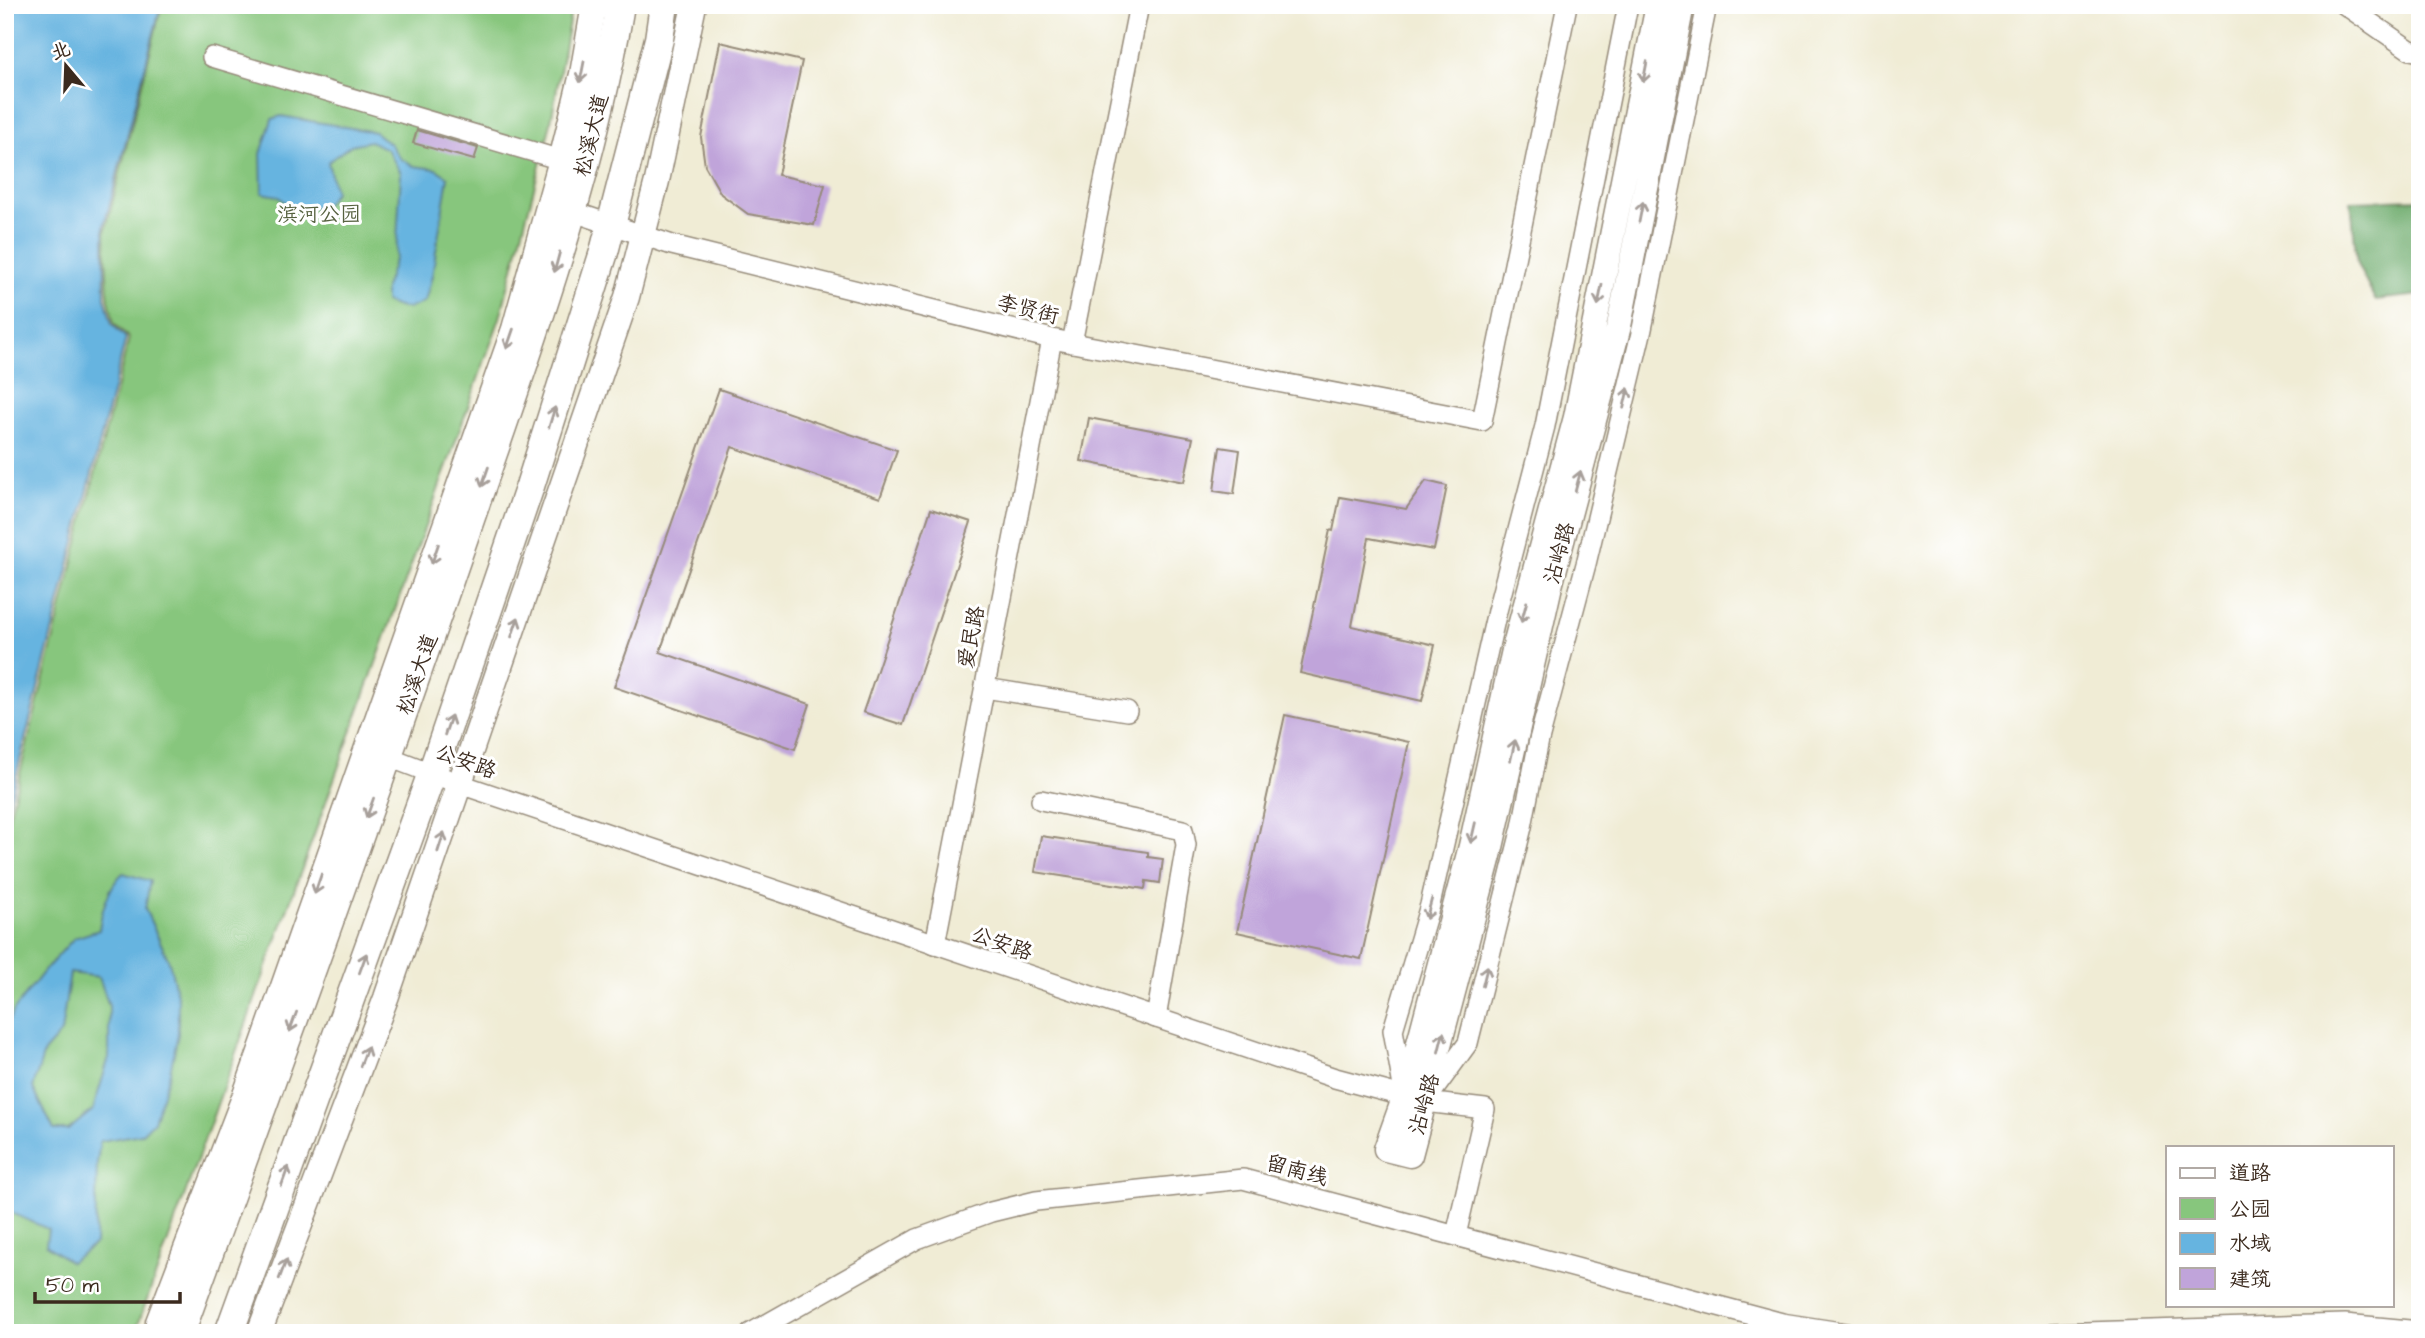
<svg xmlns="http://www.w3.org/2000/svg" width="2425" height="1338" font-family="'Architects Daughter','LXGW WenKai TC',sans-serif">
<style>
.green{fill:#87c67d;stroke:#61784e;stroke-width:2}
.forest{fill:#6dab6c;stroke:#546a45;stroke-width:2}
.water{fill:#66b4e0;stroke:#506f7f;stroke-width:2;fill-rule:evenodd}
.building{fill:#c0a4da}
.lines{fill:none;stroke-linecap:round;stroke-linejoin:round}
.minor-casing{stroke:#968b7a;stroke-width:22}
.major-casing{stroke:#968b7a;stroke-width:27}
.highway-casing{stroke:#968b7a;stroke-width:31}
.minor{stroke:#fff;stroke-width:19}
.major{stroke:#fff;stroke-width:24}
.highway{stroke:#fff;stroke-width:28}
.oneway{stroke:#a79f9a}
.labels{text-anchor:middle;stroke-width:6;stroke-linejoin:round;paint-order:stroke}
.street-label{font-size:21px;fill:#3b2a1e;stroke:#fff}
.park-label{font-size:21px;fill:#56613f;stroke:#fff}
</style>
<rect width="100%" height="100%" fill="#fff"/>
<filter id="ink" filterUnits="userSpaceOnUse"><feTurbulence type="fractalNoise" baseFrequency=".0143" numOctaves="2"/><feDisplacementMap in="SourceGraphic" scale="14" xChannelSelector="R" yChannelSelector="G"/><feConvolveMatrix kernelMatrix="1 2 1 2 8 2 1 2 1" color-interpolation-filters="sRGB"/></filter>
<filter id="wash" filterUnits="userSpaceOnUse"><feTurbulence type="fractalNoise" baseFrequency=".00686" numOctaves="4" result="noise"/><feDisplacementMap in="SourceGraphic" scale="28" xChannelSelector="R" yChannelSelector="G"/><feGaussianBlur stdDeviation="1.57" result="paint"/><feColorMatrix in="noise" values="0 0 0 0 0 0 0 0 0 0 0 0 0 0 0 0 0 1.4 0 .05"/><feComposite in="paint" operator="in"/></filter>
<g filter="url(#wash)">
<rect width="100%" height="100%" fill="#f0ecd5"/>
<path class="green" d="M162 5H572L550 127 500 318 135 1333H5V833L129 338 114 323 108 296 105 232Z"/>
<path class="forest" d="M2420 199V295L2375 300 2357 264 2351 201Z"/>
<g class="water">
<path d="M5 5H161L104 226 105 297 112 324 126 338 5 820Z"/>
<path d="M281 116 375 132 390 144 401 159 414 166 436 169 448 177 432 276 425 301C407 311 404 310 385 302V288L396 256 401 173 387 149 370 141 351 145 328 162 335 192 325 205 295 211 278 196 262 193 261 154 272 119Z"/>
<path d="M123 873 150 881 145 909 169 961 178 999V1034L170 1072 154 1121 141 1134 100 1141 97 1163 95 1244 70 1262 46 1245 48 1229 5 1210V1095L10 1066 5 1053V1030L14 1010 45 970 74 938 99 930C101 912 109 885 123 873ZM70 973 99 977 109 1006V1057L93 1110 68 1130H54L33 1088 44 1052 61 1033Z"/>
</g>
<g id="blocks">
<g class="building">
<path d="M720 42 802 61 778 175 825 185 814 225 748 214 721 194 705 166 701 137Z"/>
<path d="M417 130 478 148 474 160 413 143Z"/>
<path d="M719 389 897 450 880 498 732 447 660 652 810 704 795 749 614 687Z"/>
<path d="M1089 418 1193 438 1184 482 1081 461Z"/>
<path d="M1220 447 1240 450 1234 494 1214 491Z"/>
<path d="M1426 481 1447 486 1434 550 1369 538 1352 626 1435 645 1422 701 1300 673 1330 530 1333 531 1340 497 1406 509Z"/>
<path d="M931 509 971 522 903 725 863 712Z"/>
<path d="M1285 715 1409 742 1361 959 1237 932Z"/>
<path d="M1041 836 1148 852V857L1163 859 1160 883 1146 881 1145 889 1035 872Z"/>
</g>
</g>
</g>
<g filter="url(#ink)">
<use href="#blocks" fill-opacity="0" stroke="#968b7a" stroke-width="2"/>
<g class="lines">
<g class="minor-casing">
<g id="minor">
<path d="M2345 5 2410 50 2420 52"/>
<path d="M212 57 561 160"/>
<path d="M571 211 672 245 1052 339 1482 421 1567 5"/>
<path d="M1072 343 1139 5"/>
<path d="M985 688 1127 711"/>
<path d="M389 757 460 784 1335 1078 1425 1102 1485 1109 1456 1235"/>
<path d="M1041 800 1183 830 1186 845 1156 1018"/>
<path d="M935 944 1052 339"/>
<path d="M1404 1092 1393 1030 1430 905 1497 611 1545 426 1628 5"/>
<path d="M1428 1098 1468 1043 1522 827 1539 740 1586 564 1642 329 1707 5"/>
<path d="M751 1333 917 1239 991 1212 1036 1201 1243 1179 1782 1323 1847 1333"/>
<path d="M2053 1333 2345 1324 2420 1331"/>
</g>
</g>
<g class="major-casing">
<g id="major">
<path d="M1658 5 1576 417 1516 641 1471 846 1405 1096 1386 1149 1410 1155 1489 856 1549 590 1619 326 1682 5"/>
<path d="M157 1333 158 1322 246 1092 514 329 561 160 582 74 594 5"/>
<path d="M259 1333 386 998 627 297 657 181 694 5"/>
</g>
</g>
<g class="highway-casing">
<g id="highway">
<path d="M180 1333C277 1066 374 800 466 531 525 359 590 186 620 5"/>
<path d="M229 1333 432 773 530 486 604 252 659 39 664 5"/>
</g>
</g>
<use href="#minor" class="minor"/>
<use href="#major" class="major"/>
<use href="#highway" class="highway"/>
</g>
<defs><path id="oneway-shaft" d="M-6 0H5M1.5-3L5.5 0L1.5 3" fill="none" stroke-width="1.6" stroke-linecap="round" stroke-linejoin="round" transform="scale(1.75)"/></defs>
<g class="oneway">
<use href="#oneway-shaft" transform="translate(582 72) rotate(101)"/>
<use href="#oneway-shaft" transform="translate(1645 72) rotate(101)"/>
<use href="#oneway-shaft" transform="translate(1641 212) rotate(-79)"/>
<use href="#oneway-shaft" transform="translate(557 262) rotate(105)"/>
<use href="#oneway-shaft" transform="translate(1600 295) rotate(101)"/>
<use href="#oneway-shaft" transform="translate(510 339) rotate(109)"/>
<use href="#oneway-shaft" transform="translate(1626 398) rotate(-77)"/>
<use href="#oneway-shaft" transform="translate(552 417) rotate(-73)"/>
<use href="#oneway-shaft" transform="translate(485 477) rotate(109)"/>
<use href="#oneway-shaft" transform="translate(1578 481) rotate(-75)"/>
<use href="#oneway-shaft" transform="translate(435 554) rotate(109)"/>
<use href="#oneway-shaft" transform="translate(1524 612) rotate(105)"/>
<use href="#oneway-shaft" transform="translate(515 627) rotate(-71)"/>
<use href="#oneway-shaft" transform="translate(448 725) rotate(-71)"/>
<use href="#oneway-shaft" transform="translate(1513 750) rotate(-77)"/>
<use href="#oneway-shaft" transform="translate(370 808) rotate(110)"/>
<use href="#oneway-shaft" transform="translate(1473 833) rotate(103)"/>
<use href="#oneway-shaft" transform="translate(441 842) rotate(-72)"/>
<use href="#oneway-shaft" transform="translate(318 884) rotate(109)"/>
<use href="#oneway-shaft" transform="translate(1429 909) rotate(105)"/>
<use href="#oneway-shaft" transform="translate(363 963) rotate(-70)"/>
<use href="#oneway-shaft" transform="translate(1485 976) rotate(-76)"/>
<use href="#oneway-shaft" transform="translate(293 1022) rotate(110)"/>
<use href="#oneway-shaft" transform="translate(1441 1042) rotate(-76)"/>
<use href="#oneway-shaft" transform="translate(364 1056) rotate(-69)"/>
<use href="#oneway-shaft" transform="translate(285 1176) rotate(-70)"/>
<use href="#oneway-shaft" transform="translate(283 1269) rotate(-69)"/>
</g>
</g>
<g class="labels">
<g class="street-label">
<text transform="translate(591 135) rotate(-76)" y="7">松溪大道</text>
<text transform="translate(1028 309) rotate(14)" y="7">李贤街</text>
<text transform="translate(1559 553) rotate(-75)" y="7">沾岭路</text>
<text transform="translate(971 637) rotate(-79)" y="7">爱民路</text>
<text transform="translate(417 674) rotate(-71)" y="7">松溪大道</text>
<text transform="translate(466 761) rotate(20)" y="7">公安路</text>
<text transform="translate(1002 943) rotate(19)" y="7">公安路</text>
<text transform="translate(1424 1104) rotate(-75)" y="7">沾岭路</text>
<text transform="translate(1297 1170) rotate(15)" y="7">留南线</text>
</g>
<g class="park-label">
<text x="319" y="221">滨河公园</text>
</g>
</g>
<rect width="2425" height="1338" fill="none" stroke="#fff" stroke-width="28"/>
<rect x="2166" y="1146" width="228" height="161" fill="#ffffff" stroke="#b1aaa5" stroke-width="2"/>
<rect x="2180" y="1168" width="35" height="10" fill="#ffffff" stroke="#b1aaa5" stroke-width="2"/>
<text x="2229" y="1180" font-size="21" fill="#3b2a1e">道路</text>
<rect x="2180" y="1198" width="35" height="21" fill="#87c67d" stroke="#b1aaa5" stroke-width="2"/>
<text x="2229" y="1216" font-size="21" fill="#3b2a1e">公园</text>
<rect x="2180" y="1233" width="35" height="21" fill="#66b4e0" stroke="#b1aaa5" stroke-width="2"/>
<text x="2229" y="1250" font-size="21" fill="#3b2a1e">水域</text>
<rect x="2180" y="1268" width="35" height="21" fill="#c0a4da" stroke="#b1aaa5" stroke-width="2"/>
<text x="2229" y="1286" font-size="21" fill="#3b2a1e">建筑</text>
<g transform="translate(66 66) rotate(341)" stroke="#ffffff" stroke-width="5" paint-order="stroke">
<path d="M0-5L12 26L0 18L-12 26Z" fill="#3b2a1e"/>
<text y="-10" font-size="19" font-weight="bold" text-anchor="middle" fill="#3b2a1e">北</text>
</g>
<path d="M35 1292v10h145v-10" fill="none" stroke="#3b2a1e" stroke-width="3.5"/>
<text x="46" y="1292" font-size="21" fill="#3b2a1e" stroke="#ffffff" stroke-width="5" paint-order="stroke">50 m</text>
</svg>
